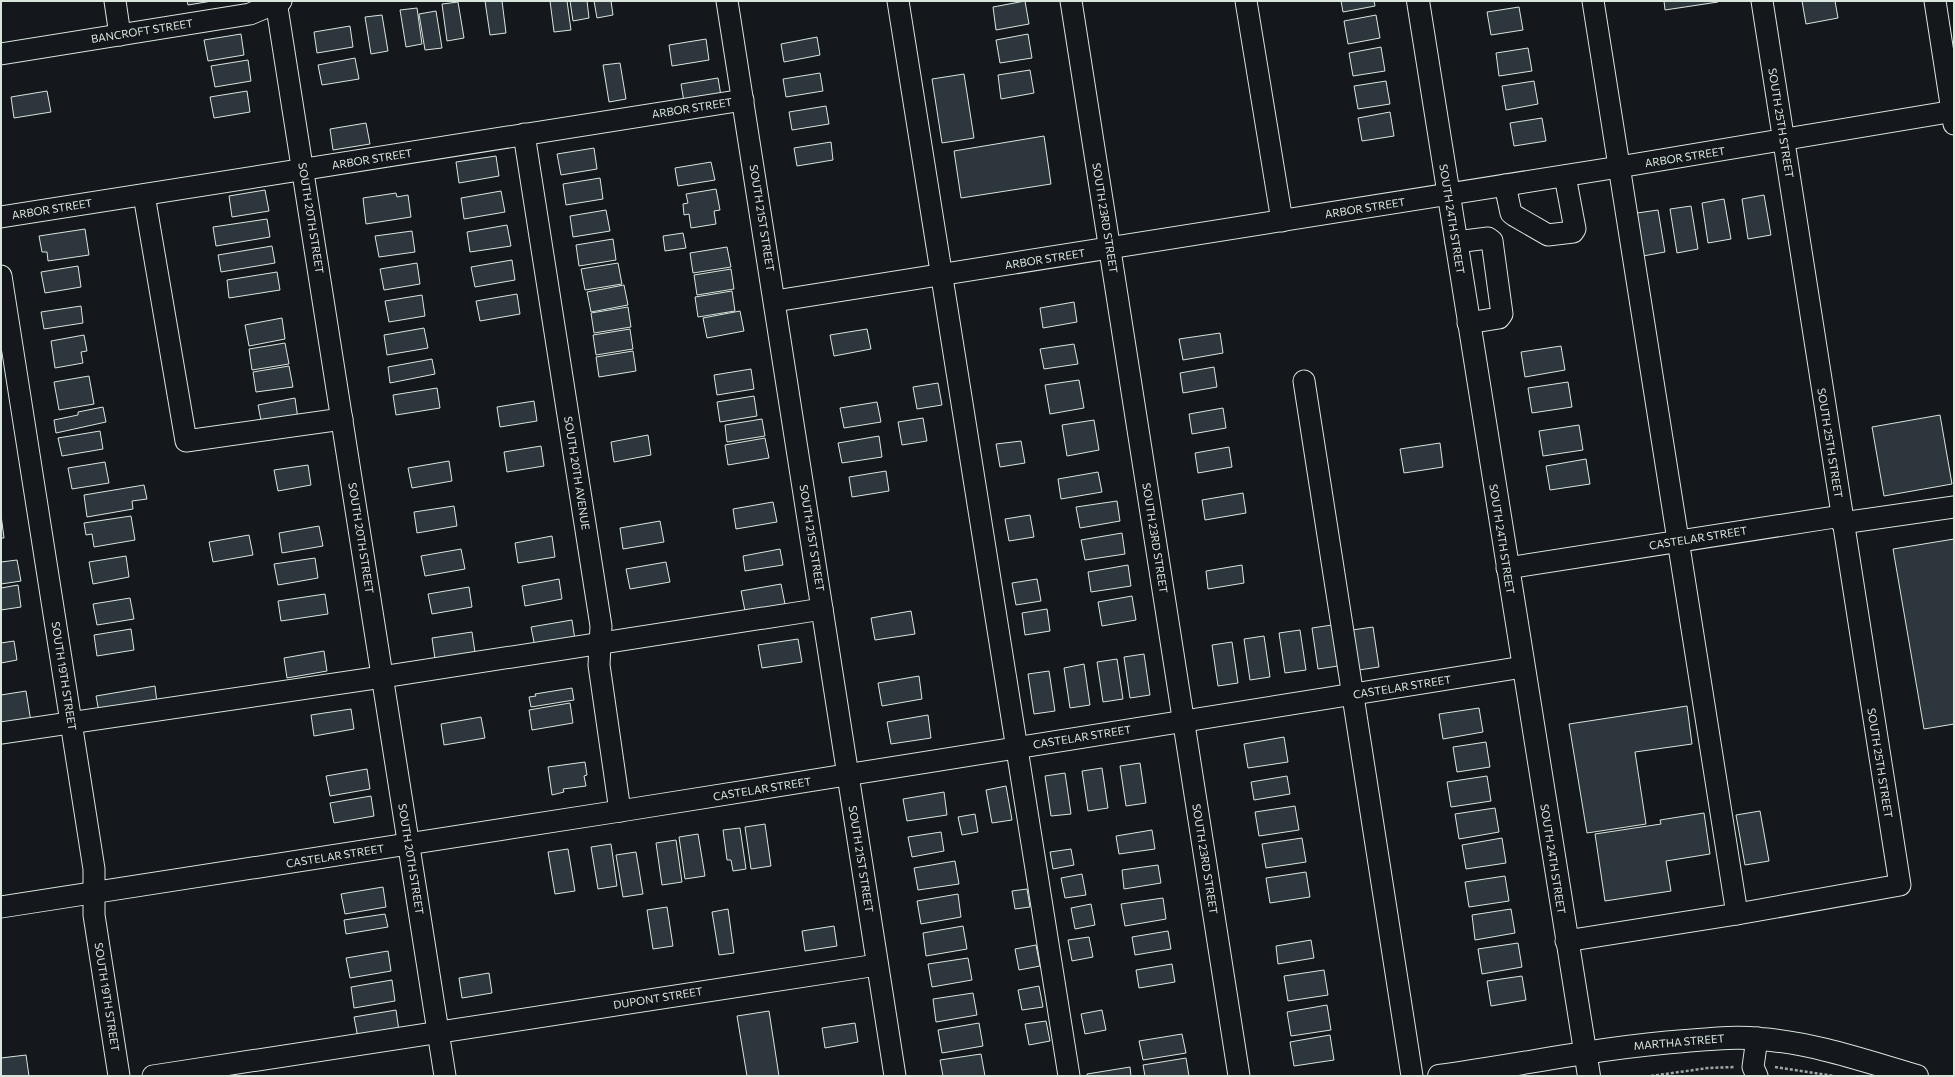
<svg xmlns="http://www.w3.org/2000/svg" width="1955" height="1077" font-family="Commissioner,sans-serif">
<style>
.building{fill:#2c363c;stroke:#d8e6dc}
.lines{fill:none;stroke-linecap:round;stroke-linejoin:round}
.minor-casing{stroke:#d8e6dc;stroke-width:23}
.major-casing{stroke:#d8e6dc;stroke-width:24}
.path{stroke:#9da8a2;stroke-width:2.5;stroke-dasharray:3 2;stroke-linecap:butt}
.minor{stroke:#14181c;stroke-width:21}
.major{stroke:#14181c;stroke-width:22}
.labels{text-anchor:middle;stroke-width:3;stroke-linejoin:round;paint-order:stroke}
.street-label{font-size:11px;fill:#d8e6dc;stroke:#14181c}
</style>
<rect width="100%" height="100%" fill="#14181c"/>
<g class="building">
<path d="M187 1H212L188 5Z"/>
<path d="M485 1H502L506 33 490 35Z"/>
<path d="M550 1H567L571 30 554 32Z"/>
<path d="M570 1H587L589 18 573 21Z"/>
<path d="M594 1H611L613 15 597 18Z"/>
<path d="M1025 1 1029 24 996 30 993 7Z"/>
<path d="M1341 1H1374L1375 6 1343 12Z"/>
<path d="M1664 1H1718V2L1665 10Z"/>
<path d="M1802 1H1835L1838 18 1806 24Z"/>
<path d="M458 2 464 38 447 41 442 4Z"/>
<path d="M1519 7 1523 30 1491 35 1487 12Z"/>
<path d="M417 8 422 44 406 47 400 10Z"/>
<path d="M436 11 442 48 425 50 419 14Z"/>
<path d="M382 15 388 51 371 54 365 17Z"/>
<path d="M1376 15 1380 38 1348 44 1344 21Z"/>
<path d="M350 26 353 47 317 53 314 32Z"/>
<path d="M241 34 244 55 208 61 204 40Z"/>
<path d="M1028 34 1032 58 1000 63 996 40Z"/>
<path d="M817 37 820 55 784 62 781 44Z"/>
<path d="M706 39 709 60 672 66 669 45Z"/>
<path d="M1381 47 1385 71 1353 76 1349 53Z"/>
<path d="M1528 48 1532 71 1499 76 1496 53Z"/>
<path d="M355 58 359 79 322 85 318 65Z"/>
<path d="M248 60 251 81 215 87 211 66Z"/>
<path d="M620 63 626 99 609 102 603 65Z"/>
<path d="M1030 70 1034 93 1001 99 998 75Z"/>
<path d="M820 73 823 91 786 97 783 79Z"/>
<path d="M964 74 974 138 942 143 932 79Z"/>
<path d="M718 78 721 96 684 102 681 84Z"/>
<path d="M1386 81 1390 104 1358 109 1354 86Z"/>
<path d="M1534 81 1538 104 1506 110 1502 86Z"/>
<path d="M47 91 51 112 14 118 11 97Z"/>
<path d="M247 91 250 112 214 118 210 97Z"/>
<path d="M826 106 829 124 792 130 789 112Z"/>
<path d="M1390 112 1394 136 1362 141 1358 118Z"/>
<path d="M1542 118 1546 141 1514 146 1510 123Z"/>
<path d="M366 123 370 144 333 150 330 129Z"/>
<path d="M1044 136 1051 184 961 198 954 151Z"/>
<path d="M831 142 833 160 797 166 794 148Z"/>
<path d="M594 148 597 169 561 175 557 154Z"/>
<path d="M496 156 499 176 459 183 456 162Z"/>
<path d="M711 162 715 180 678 186 675 168Z"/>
<path d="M600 178 603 199 566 205 563 184Z"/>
<path d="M716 189 720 210 714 211 716 224 691 228 689 214 684 215 683 204 688 203 686 194Z"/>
<path d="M265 190 269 211 232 217 229 196Z"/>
<path d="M501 191 505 212 464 219 461 198Z"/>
<path d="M396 193 397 197 408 195 411 217 366 224 363 198Z"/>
<path d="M1764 195 1771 235 1748 239 1742 199Z"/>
<path d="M1724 199 1731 239 1708 243 1702 203Z"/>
<path d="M1691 206 1698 249 1677 253 1670 209Z"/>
<path d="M606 210 610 231 573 237 570 216Z"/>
<path d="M1658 210 1665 252 1643 256 1637 213Z"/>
<path d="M267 219 270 237 216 246 213 227Z"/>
<path d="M507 225 511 246 470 252 467 232Z"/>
<path d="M85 229 89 255 48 261 47 252H42L39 236Z"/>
<path d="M412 231 415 252 379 257 375 236Z"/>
<path d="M683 233 686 248 665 251 663 236Z"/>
<path d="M613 239 616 260 579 266 576 245Z"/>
<path d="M272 246 275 263 221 272 218 255Z"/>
<path d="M727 247 731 267 693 273 690 253Z"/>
<path d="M512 260 515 280 475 287 471 267Z"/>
<path d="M417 263 420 284 384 290 380 269Z"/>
<path d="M618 263 622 284 585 290 581 269Z"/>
<path d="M78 266 81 287 45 293 41 272Z"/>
<path d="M731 269 734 289 697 295 694 275Z"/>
<path d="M277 272 280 290 229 298 227 280Z"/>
<path d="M624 285 628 305 591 312 587 292Z"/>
<path d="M732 291 735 311 698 317 695 297Z"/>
<path d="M517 294 520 314 480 321 476 301Z"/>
<path d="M422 295 425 316 389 322 385 301Z"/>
<path d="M1074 302 1077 322 1043 328 1040 308Z"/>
<path d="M81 306 83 323 44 329 41 312Z"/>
<path d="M628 307 631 327 594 333 591 313Z"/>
<path d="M740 311 744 331 707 338 703 318Z"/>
<path d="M282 318 285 339 249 346 245 325Z"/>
<path d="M424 328 428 348 387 355 384 335Z"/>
<path d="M630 329 633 349 596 355 593 335Z"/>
<path d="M867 329 871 349 834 356 830 335Z"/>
<path d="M1220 333 1223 353 1183 360 1179 339Z"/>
<path d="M84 335 87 351 81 352 83 363 55 368 51 341Z"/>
<path d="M285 343 289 364 252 370 249 349Z"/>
<path d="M1074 344 1078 364 1044 369 1040 349Z"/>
<path d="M1561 346 1565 370 1525 377 1521 352Z"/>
<path d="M633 351 636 371 599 377 596 357Z"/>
<path d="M432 359 435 374 390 383 388 367Z"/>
<path d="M289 366 293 387 256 392 253 372Z"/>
<path d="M1214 367 1217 387 1183 393 1180 373Z"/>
<path d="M751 369 754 389 717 395 714 375Z"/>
<path d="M89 376 94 404 59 410 54 382Z"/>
<path d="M1079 380 1084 408 1050 414 1045 385Z"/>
<path d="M1568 382 1572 407 1532 413 1528 388Z"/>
<path d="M938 383 942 405 917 409 913 387Z"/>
<path d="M437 388 440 408 396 415 393 395Z"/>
<path d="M754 396 757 416 720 422 717 402Z"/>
<path d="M295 398 298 419 262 426 258 405Z"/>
<path d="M534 401 537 421 500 427 497 407Z"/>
<path d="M877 402 881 422 844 428 840 408Z"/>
<path d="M103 407 106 422 56 433 54 420 78 415V412Z"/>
<path d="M1223 408 1226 428 1192 434 1189 414Z"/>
<path d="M1940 415 1952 484 1884 496 1872 427Z"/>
<path d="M923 418 927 441 902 445 898 422Z"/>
<path d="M762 419 765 436 727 442 725 425Z"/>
<path d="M1094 420 1099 450 1067 456 1062 425Z"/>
<path d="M1579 425 1583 450 1543 456 1539 431Z"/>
<path d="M100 431 103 449 62 456 58 438Z"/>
<path d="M648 435 651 455 614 462 611 442Z"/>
<path d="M879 436 882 457 842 463 838 443Z"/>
<path d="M765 438 769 458 728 465 725 445Z"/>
<path d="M1021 441 1025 463 1000 467 996 444Z"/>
<path d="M1440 443 1443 467 1404 473 1400 449Z"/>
<path d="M541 446 544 466 507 472 504 452Z"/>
<path d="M1229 447 1232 467 1198 473 1195 453Z"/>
<path d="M1586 459 1590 484 1550 490 1546 466Z"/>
<path d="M449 461 452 481 412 488 408 468Z"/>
<path d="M105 462 109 483 72 489 68 468Z"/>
<path d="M308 465 311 485 278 491 274 470Z"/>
<path d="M886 471 889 491 852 497 849 477Z"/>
<path d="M1098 472 1102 492 1061 499 1058 479Z"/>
<path d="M144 485 147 499 132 501 133 509 87 517 84 495Z"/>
<path d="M1243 493 1246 513 1205 520 1202 500Z"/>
<path d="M1117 501 1120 521 1080 528 1076 507Z"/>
<path d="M773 502 777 522 736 529 733 509Z"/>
<path d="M454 506 457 526 417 533 414 512Z"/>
<path d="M1 515 4 538H1Z"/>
<path d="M1030 515 1034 537 1009 541 1005 519Z"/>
<path d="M131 516 135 540 94 547 92 534 86 535 84 523Z"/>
<path d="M660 521 664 542 623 549 620 528Z"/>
<path d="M319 526 323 546 282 553 279 533Z"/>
<path d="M1122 533 1125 554 1085 560 1081 540Z"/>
<path d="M249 535 253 555 213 562 209 542Z"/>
<path d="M552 536 555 557 518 563 515 543Z"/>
<path d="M1954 539V724L1924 729 1893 549Z"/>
<path d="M461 549 465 569 425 576 421 556Z"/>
<path d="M780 549 783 565 745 571 743 556Z"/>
<path d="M126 556 129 577 93 584 89 562Z"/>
<path d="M315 558 318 578 278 585 274 564Z"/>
<path d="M17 560 21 581 1 584V562Z"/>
<path d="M666 562 670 582 630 589 626 569Z"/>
<path d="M1128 565 1131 586 1091 592 1088 572Z"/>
<path d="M1242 565 1244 583 1208 589 1206 571Z"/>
<path d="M559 579 562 599 525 606 522 586Z"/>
<path d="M1037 579 1041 601 1016 605 1012 583Z"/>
<path d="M781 584 785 604 745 611 741 591Z"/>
<path d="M18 585 21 607 1 610V588Z"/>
<path d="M469 587 472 607 432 614 428 594Z"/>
<path d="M325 594 328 614 281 621 278 601Z"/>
<path d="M1132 596 1136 620 1102 626 1098 602Z"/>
<path d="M130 598 134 619 97 625 93 604Z"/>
<path d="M1047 609 1050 631 1025 635 1022 613Z"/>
<path d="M911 611 915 634 875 640 871 618Z"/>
<path d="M572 620 575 640 535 647 531 627Z"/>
<path d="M1332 625 1338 666 1318 669 1312 628Z"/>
<path d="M1373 627 1379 667 1359 670 1352 630Z"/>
<path d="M131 629 134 650 97 656 94 635Z"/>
<path d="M1300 630 1306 670 1285 673 1279 633Z"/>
<path d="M472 632 475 652 435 659 432 638Z"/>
<path d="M1264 636 1270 677 1250 680 1244 639Z"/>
<path d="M798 639 802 662 762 668 758 645Z"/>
<path d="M14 641 17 660 1 663V643Z"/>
<path d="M1232 642 1238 683 1218 686 1212 645Z"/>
<path d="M324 651 327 671 287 678 284 658Z"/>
<path d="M1144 654 1150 695 1130 698 1124 657Z"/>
<path d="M1117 659 1123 699 1103 702 1097 662Z"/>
<path d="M1084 664 1090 705 1070 708 1064 668Z"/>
<path d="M1049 671 1055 711 1034 714 1028 674Z"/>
<path d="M919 676 922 699 882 706 878 683Z"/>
<path d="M155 686 157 703 99 712 96 696Z"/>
<path d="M572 688 574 700 531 707 529 697 536 696 535 694Z"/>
<path d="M26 691 31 722 1 727V695Z"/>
<path d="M570 703 573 723 532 730 529 710Z"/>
<path d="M1687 706 1692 744 1635 752 1646 824 1587 833 1569 724Z"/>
<path d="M1479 708 1483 732 1443 739 1439 714Z"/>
<path d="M351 709 354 729 314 736 311 715Z"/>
<path d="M928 715 931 738 891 744 887 722Z"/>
<path d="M481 717 485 738 444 745 441 724Z"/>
<path d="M1284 737 1288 762 1248 768 1244 744Z"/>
<path d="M1486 742 1490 767 1457 772 1453 747Z"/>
<path d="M585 762 587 775 584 776 586 786 563 789 564 792 552 795 548 767Z"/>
<path d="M1140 763 1146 803 1126 806 1120 766Z"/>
<path d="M1102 768 1108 808 1088 811 1082 771Z"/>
<path d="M367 769 370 789 330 796 326 776Z"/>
<path d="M1065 773 1071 814 1051 816 1045 776Z"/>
<path d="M1287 776 1290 794 1254 800 1251 782Z"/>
<path d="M1487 776 1491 801 1451 807 1447 782Z"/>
<path d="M1006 786 1012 820 992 823 986 790Z"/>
<path d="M944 792 947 815 907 821 903 799Z"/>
<path d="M371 796 374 816 334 823 330 803Z"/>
<path d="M1295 806 1299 830 1259 836 1255 812Z"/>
<path d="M1495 808 1499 832 1459 839 1455 814Z"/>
<path d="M1760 811 1769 861 1745 865 1736 815Z"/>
<path d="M1704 813 1710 854 1666 861 1671 891 1605 901 1595 834 1661 824 1660 820Z"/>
<path d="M975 814 978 832 962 835 958 817Z"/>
<path d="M765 824 771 866 751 869 745 827Z"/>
<path d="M740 828 746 869 733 871 731 860H727L723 830Z"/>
<path d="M1152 830 1155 849 1119 854 1116 836Z"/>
<path d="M941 832 944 851 912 857 908 837Z"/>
<path d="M698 834 705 876 685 879 679 837Z"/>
<path d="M1302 838 1306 862 1266 868 1262 844Z"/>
<path d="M1502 838 1506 863 1466 869 1462 845Z"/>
<path d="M676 840 682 882 662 885 656 843Z"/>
<path d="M611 844 617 886 598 889 591 847Z"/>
<path d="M568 849 575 891 555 894 548 852Z"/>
<path d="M1071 849 1074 865 1053 869 1050 852Z"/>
<path d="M636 852 643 894 623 897 616 855Z"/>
<path d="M955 861 959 884 918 890 914 868Z"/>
<path d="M1158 865 1161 883 1124 889 1122 870Z"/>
<path d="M1306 872 1310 897 1270 903 1266 878Z"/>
<path d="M1082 874 1086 895 1065 898 1061 878Z"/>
<path d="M1505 876 1509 901 1469 907 1465 882Z"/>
<path d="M383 887 386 907 345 914 341 894Z"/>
<path d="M1027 889 1030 907 1015 909 1012 891Z"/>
<path d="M958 894 961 917 921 924 917 901Z"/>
<path d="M1163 898 1166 919 1125 926 1121 904Z"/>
<path d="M1091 904 1095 925 1075 929 1071 908Z"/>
<path d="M667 907 673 946 653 949 647 910Z"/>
<path d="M728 909 734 953 719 955 712 912Z"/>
<path d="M1511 909 1515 933 1475 940 1472 915Z"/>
<path d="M385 914 388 927 346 934 344 920Z"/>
<path d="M834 926 837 946 805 951 802 931Z"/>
<path d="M963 926 967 949 926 956 923 933Z"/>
<path d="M1168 931 1171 949 1135 955 1132 937Z"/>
<path d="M1089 937 1093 957 1072 961 1068 940Z"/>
<path d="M1311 940 1314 958 1278 964 1276 946Z"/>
<path d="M1518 943 1522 967 1482 974 1478 949Z"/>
<path d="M1036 945 1040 966 1019 970 1015 949Z"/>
<path d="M388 951 391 971 350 978 346 958Z"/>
<path d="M968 958 972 980 932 987 928 964Z"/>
<path d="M1172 964 1175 982 1139 988 1136 970Z"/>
<path d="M1324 970 1328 995 1288 1001 1284 976Z"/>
<path d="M489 973 492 993 462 998 459 978Z"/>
<path d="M1522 976 1526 1000 1491 1006 1487 981Z"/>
<path d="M392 980 395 1001 354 1008 351 987Z"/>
<path d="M1039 986 1043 1007 1022 1010 1018 990Z"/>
<path d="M973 993 977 1015 936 1022 933 999Z"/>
<path d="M1327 1005 1331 1030 1291 1036 1287 1012Z"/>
<path d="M396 1010 399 1031 358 1038 354 1017Z"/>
<path d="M1102 1010 1106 1030 1085 1034 1081 1014Z"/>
<path d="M769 1011 779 1076H747L737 1016Z"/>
<path d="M1046 1021 1050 1041 1029 1045 1025 1024Z"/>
<path d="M855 1023 858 1042 825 1048 822 1028Z"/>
<path d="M979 1023 983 1046 942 1053 938 1030Z"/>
<path d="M1182 1034 1186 1053 1143 1060 1139 1041Z"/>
<path d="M1330 1035 1334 1060 1294 1066 1290 1042Z"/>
<path d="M981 1054 985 1076H943L940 1060Z"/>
<path d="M26 1055 29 1076H1V1058Z"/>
<path d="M1186 1058 1189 1076H1145L1143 1065Z"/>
<path d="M1130 1067 1131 1076H1087V1074Z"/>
</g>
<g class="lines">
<g class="minor-casing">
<g id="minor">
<path d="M115 1 120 35"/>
<path d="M276 1 445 1076"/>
<path d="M727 1 895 1076"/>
<path d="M898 1 1069 1076"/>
<path d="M1071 1 1239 1076"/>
<path d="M1246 1 1282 221"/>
<path d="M1593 1 1737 914"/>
<path d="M1935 1 1954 124"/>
<path d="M1 54 250 14 281 1"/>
<path d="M524 134 601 626 599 665 620 811"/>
<path d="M1505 185 1511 213 1515 216 1548 235 1573 232 1575 229 1565 176"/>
<path d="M144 195 186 441 342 419"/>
<path d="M1 217 743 100"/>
<path d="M1456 242 1488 238 1492 241 1502 314 1499 318 1468 323"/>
<path d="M1 276 94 869V915L119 1076"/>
<path d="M775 301 1619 167 1954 111"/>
<path d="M1304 381 1412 1076"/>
<path d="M1842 523 1954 507"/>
<path d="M1507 568 1841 516"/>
<path d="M1 733 382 677 822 609"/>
<path d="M1 907 620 811 1523 667"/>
<path d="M1566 941 1737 914 1900 885 1762 1"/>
<path d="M1757 1038 1753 1067 1757 1076"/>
<path d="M153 1076 877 965"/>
</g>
</g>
<g class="major-casing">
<g id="major">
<path d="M1418 1 1589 1076"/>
<path d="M1439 1076C1521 1065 1602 1047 1685 1041 1710 1039 1735 1036 1761 1039 1814 1043 1865 1061 1917 1076"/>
</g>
</g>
<g class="path">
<path d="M1775 1067 1834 1076"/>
<path d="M1651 1076 1708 1068 1734 1067"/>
</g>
<use href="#minor" class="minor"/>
<use href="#major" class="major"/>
</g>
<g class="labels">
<g class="street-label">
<text transform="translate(142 31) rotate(-9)" y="4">BANCROFT STREET</text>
<text transform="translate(692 108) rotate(-9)" y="4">ARBOR STREET</text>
<text transform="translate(1781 123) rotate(81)" y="4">SOUTH 25TH STREET</text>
<text transform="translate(1685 157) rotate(-9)" y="4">ARBOR STREET</text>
<text transform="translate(372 159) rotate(-9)" y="4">ARBOR STREET</text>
<text transform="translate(1365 208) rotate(-9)" y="4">ARBOR STREET</text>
<text transform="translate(52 209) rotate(-9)" y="4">ARBOR STREET</text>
<text transform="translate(311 218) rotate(81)" y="4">SOUTH 20TH STREET</text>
<text transform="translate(762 218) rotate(81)" y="4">SOUTH 21ST STREET</text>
<text transform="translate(1105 218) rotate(81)" y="4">SOUTH 23RD STREET</text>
<text transform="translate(1452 219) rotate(81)" y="4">SOUTH 24TH STREET</text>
<text transform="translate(1045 259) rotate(-9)" y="4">ARBOR STREET</text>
<text transform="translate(1830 443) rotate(81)" y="4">SOUTH 25TH STREET</text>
<text transform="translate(577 473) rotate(81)" y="4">SOUTH 20TH AVENUE</text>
<text transform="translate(361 538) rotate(81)" y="4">SOUTH 20TH STREET</text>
<text transform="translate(812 538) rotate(81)" y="4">SOUTH 21ST STREET</text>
<text transform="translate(1155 538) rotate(81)" y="4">SOUTH 23RD STREET</text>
<text transform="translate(1698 538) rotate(-9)" y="4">CASTELAR STREET</text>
<text transform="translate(1502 539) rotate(81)" y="4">SOUTH 24TH STREET</text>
<text transform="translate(64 676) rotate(81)" y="4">SOUTH 19TH STREET</text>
<text transform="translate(1402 687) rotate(-9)" y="4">CASTELAR STREET</text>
<text transform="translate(1082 737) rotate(-9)" y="4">CASTELAR STREET</text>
<text transform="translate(1880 763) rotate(81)" y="4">SOUTH 25TH STREET</text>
<text transform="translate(762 789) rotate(-9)" y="4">CASTELAR STREET</text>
<text transform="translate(335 856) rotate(-9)" y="4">CASTELAR STREET</text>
<text transform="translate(411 859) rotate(81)" y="4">SOUTH 20TH STREET</text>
<text transform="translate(861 859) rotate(81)" y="4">SOUTH 21ST STREET</text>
<text transform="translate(1205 859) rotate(81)" y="4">SOUTH 23RD STREET</text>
<text transform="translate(1553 859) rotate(81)" y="4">SOUTH 24TH STREET</text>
<text transform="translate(107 997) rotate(81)" y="4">SOUTH 19TH STREET</text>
<text transform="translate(658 998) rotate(-9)" y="4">DUPONT STREET</text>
<text transform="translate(1679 1042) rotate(-5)" y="4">MARTHA STREET</text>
</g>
</g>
<rect width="1955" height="1077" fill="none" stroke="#d8e6dc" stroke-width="4"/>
</svg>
